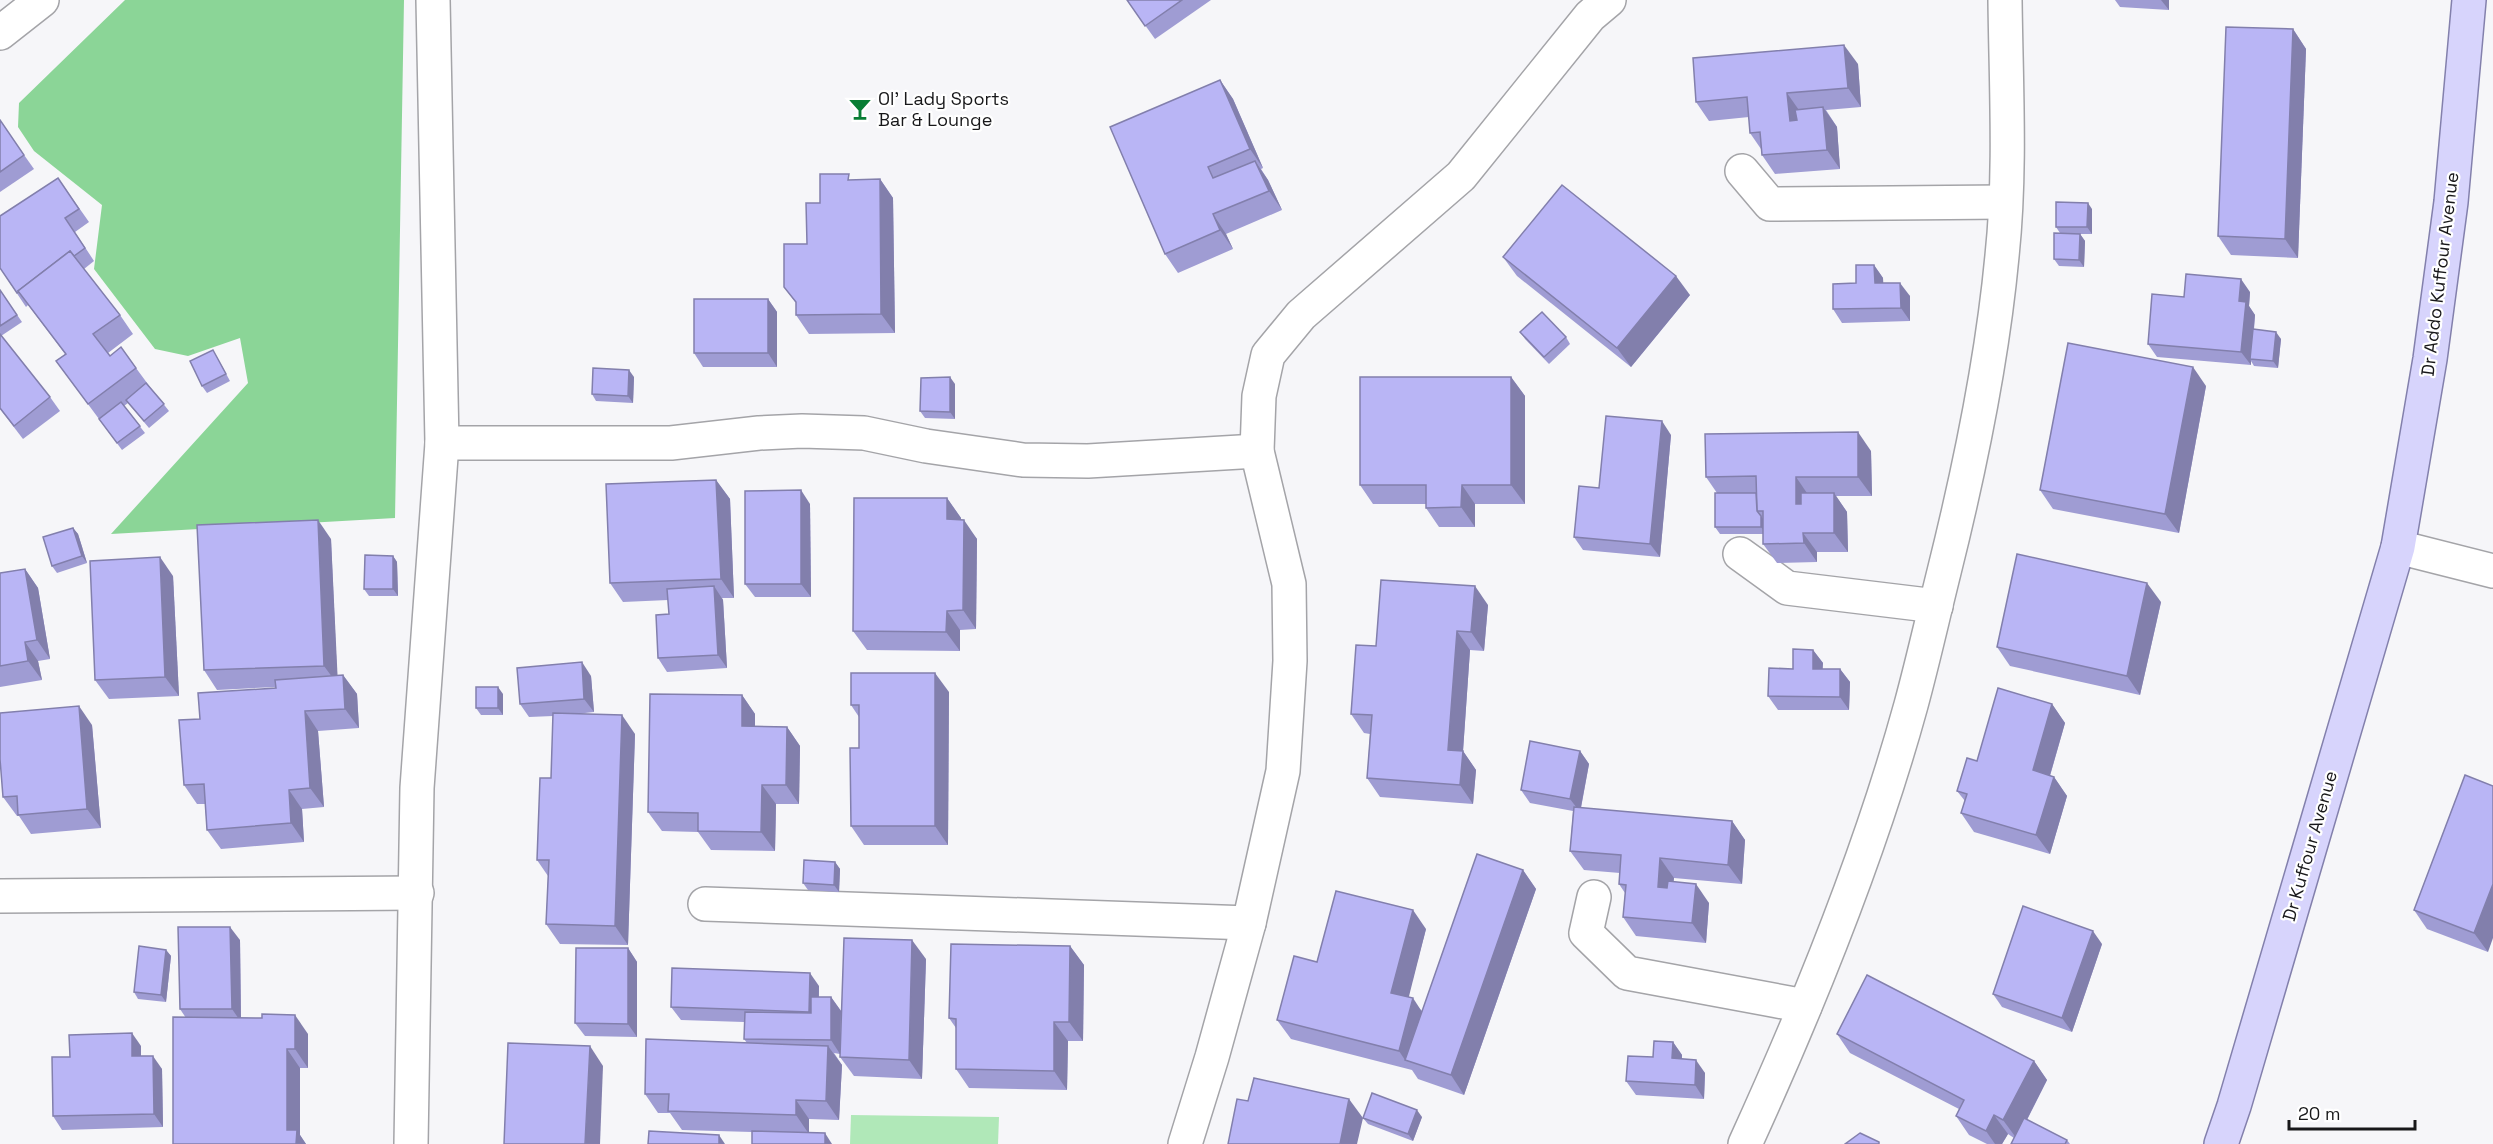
<svg xmlns="http://www.w3.org/2000/svg" width="2493" height="1144" font-family="'Space Grotesk',sans-serif">
<style>
.green{fill:#b0e8b8}
.forest{fill:#8bd597}
.lines{fill:none;stroke-linecap:round;stroke-linejoin:round}
.minor-casing{stroke:#a4a4a8;stroke-width:36}
.major-casing{stroke:#8380ac;stroke-width:36}
.minor{stroke:#fff;stroke-width:33}
.major{stroke:#d7d4fc;stroke-width:33}
.wall{fill:#9f9cd3}
.shaded-wall{fill:#827fac}
.building{fill:#b9b5f5;stroke:#827fac;stroke-width:1.5}
.labels{text-anchor:middle;stroke-width:4.5;stroke-linejoin:round;paint-order:stroke}
.poi-label{font-size:18px;fill:#18181a;stroke:#fff;text-anchor:start}
.street-label{font-size:18px;fill:#18181a;stroke:#fff}
</style>
<rect width="100%" height="100%" fill="#f6f6f9"/>
<path class="green" d="M851 1115 999 1117 998 1144H850Z"/>
<path class="forest" d="M125 0H404L395 518 111 534 248 383 240 338 188 356 155 349 94 269 102 205 34 151 18 127 19 103Z"/>
<g class="lines">
<g class="minor-casing">
<g id="minor">
<path d="M0 33 42 0"/>
<path d="M1742 171 1770 204 2005 202"/>
<path d="M442 443H671L759 433 802 431 864 433 926 446 1023 460 1088 461 1257 451"/>
<path d="M2398 547 2493 571"/>
<path d="M1740 554 1787 588 1936 606"/>
<path d="M0 896 417 893"/>
<path d="M1594 897 1586 933 1627 973 1805 1006"/>
<path d="M705 904 1249 923"/>
<path d="M411 1144 417 788 442 443 433 0"/>
<path d="M1185 1144 1212 1057 1249 923 1283 771 1290 661 1289 584 1257 451 1259 396 1268 355 1301 315 1461 176 1590 16 1609 0"/>
<path d="M1745 1144C1809 1004 1870 854 1911 705 1923 661 1933 616 1944 572 1970 468 1992 363 2002 256 2011 171 2006 85 2005 0"/>
</g>
</g>
<g class="major-casing">
<path id="major" d="M2221 1144 2234 1106 2398 547 2430 359 2451 202 2469 0"/>
</g>
<use href="#minor" class="minor"/>
<use href="#major" class="major"/>
</g>
<g class="wall">
<path d="M1127 0H1211L1155 39Z"/>
<path d="M2115 0H2169V10L2120 7Z"/>
<path d="M2293 29 2306 49 2298 258 2231 255 2218 236Z"/>
<path d="M1858 64 1861 107 1826 110 1837 127 1840 169 1775 174 1762 155 1761 149 1750 133 1749 117 1709 121 1696 102Z"/>
<path d="M1220 80 1233 99 1263 168 1261 169 1268 180 1282 210 1226 234 1233 249 1178 273 1165 254Z"/>
<path d="M0 121 34 169 0 192Z"/>
<path d="M58 178 89 222 75 232 94 261 84 269 120 315 133 334 108 353 110 356 136 368 150 387 169 411 149 428 128 403 124 406 145 433 122 450 56 361 65 354 28 305 26 307 0 268Z"/>
<path d="M880 179 893 198 895 333 809 334 796 315V303L784 287 807 244 820 203 853 180Z"/>
<path d="M2092 209V234H2072H2080L2085 241 2084 267 2059 266 2054 259 2060 233 2056 227Z"/>
<path d="M1503 257 1690 295 1631 367 1517 276Z"/>
<path d="M1874 265 1883 278V283L1910 296V321L1842 323 1833 309Z"/>
<path d="M0 290 22 322 1 336 0 334Z"/>
<path d="M2250 292 2249 306 2255 315 2254 330 2281 339 2278 368 2254 366 2251 361V365L2157 357 2148 344 2184 297Z"/>
<path d="M768 299 777 312V367H703L694 353Z"/>
<path d="M1520 332 1566 337 1570 344 1549 364 1525 339Z"/>
<path d="M0 334 50 397 60 411 23 439 0 409Z"/>
<path d="M217 357 230 381 207 393 202 386Z"/>
<path d="M634 377 633 403 596 401 592 394Z"/>
<path d="M1511 377 1525 396V504H1475V527H1439L1426 508V504H1373L1360 485Z"/>
<path d="M955 384V419L925 418 920 411Z"/>
<path d="M2206 386 2179 533 2053 509 2040 490Z"/>
<path d="M1671 435 1660 557 1583 550 1574 537 1599 488Z"/>
<path d="M1871 451 1872 496H1836L1847 512 1848 552H1817V562L1777 563 1763 544V534H1720L1715 527 1717 493 1706 477Z"/>
<path d="M716 480 730 499 734 598H722L723 600 727 668 667 672 658 658 669 614 668 600 623 602 610 583Z"/>
<path d="M947 498 961 518V520L977 539 976 629 960 630V651L867 650 853 631Z"/>
<path d="M810 504 811 597H755L745 584Z"/>
<path d="M73 528 78 534 87 563 57 573 52 566Z"/>
<path d="M331 539 337 675H343L357 694 359 728 318 731 324 807 302 809 304 842 221 849 207 830 205 804H197L184 785 200 719 276 687 217 690 204 670Z"/>
<path d="M393 556 397 562 398 596H369L364 589Z"/>
<path d="M25 569 38 588 50 659 38 661 42 680 0 687V573Z"/>
<path d="M173 576 179 696 109 699 95 680Z"/>
<path d="M2161 602 2140 695 2010 666 1997 647Z"/>
<path d="M1488 605 1484 651 1470 650 1463 751 1476 770 1473 804 1380 797 1367 778 1370 734 1364 733 1351 714Z"/>
<path d="M1813 650 1823 663 1822 669H1840L1850 682 1849 710H1778L1768 696 1793 669Z"/>
<path d="M591 676 594 712 576 714 635 734 628 945 560 944 546 924 548 876 537 860 551 778 553 716 529 717 520 704Z"/>
<path d="M949 692 948 845H864L851 826 859 748V717L851 705Z"/>
<path d="M503 694V715H481L476 708Z"/>
<path d="M742 695 755 714V726L787 727 800 746 799 804H776L775 851 711 850 698 832 662 831 648 812Z"/>
<path d="M2052 704 2065 723 2050 776 2054 777 2067 796 2050 854 1974 832 1961 813 1965 801 1957 791 1977 761Z"/>
<path d="M92 725 101 828 31 834 19 816H17L3 797Z"/>
<path d="M1580 751 1589 764 1581 808 1732 821 1745 840 1742 884 1674 878 1673 882 1709 903 1706 943 1636 936 1623 917 1625 893 1619 884 1620 873 1584 870 1570 851 1573 811 1530 803 1521 790Z"/>
<path d="M2465 775 2488 952 2427 929 2414 910Z"/>
<path d="M835 862 840 869 839 892 808 890 803 883Z"/>
<path d="M1523 870 1536 889 1464 1095 1418 1079 1412 1070 1291 1039 1277 1020 1317 962 1426 929 1408 997 1422 1011Z"/>
<path d="M240 940 241 1018 308 1034V1068H300V1135L306 1144H173L186 1018 180 1009Z"/>
<path d="M2102 944 2072 1032 2002 1007 1993 994Z"/>
<path d="M1070 946 1084 965 1083 1041H1068L1067 1090 969 1088 956 1069V1028L949 1018Z"/>
<path d="M628 948 637 962V1037L585 1036 575 1023Z"/>
<path d="M166 950 171 956 166 1002 138 999 134 992Z"/>
<path d="M926 959 922 1079 854 1076 840 1057Z"/>
<path d="M819 986V997H831L841 1011 840 1054 834 1053 842 1065 839 1120 809 1119V1133L752 1132 682 1130 670 1113H658L645 1094 747 1043 744 1039V1022L681 1020 671 1007Z"/>
<path d="M1837 1034 2034 1061 2047 1080 2027 1120 2067 1140 2070 1144H2011L2014 1138 2008 1134 2002 1144H1987L1969 1135 1956 1116 1959 1109 1850 1053Z"/>
<path d="M1673 1042 1682 1055V1059L1705 1073 1704 1099 1636 1095 1626 1081 1653 1057Z"/>
<path d="M141 1046V1056L162 1069 163 1127 62 1130 53 1116 70 1057Z"/>
<path d="M1422 1117 1413 1141 1368 1124 1363 1118Z"/>
</g>
<g class="shaded-wall">
<path d="M2161 0H2169V10Z"/>
<path d="M2293 29 2306 49 2298 258 2285 239Z"/>
<path d="M1844 45 1858 64 1861 107 1848 88Z"/>
<path d="M1220 80 1233 99 1263 168 1250 149Z"/>
<path d="M1787 93 1801 113 1803 140 1790 121Z"/>
<path d="M1823 107 1837 127 1840 169 1827 150Z"/>
<path d="M1255 161 1268 180 1282 210 1269 191Z"/>
<path d="M880 179 893 198 895 333 881 314Z"/>
<path d="M2088 203 2092 209V234L2087 227Z"/>
<path d="M1213 214 1226 234 1233 249 1220 230Z"/>
<path d="M2080 234 2085 241 2084 267 2079 260Z"/>
<path d="M1874 265 1883 278 1884 296 1875 283Z"/>
<path d="M1676 276 1690 295 1631 367 1617 348Z"/>
<path d="M2241 279 2250 292 2249 306 2255 315 2251 359H2250L2251 361V365L2241 352 2239 301Z"/>
<path d="M1900 283 1910 296V321L1901 308Z"/>
<path d="M768 299 777 312V367L768 353Z"/>
<path d="M2276 332 2281 339 2278 368 2273 361Z"/>
<path d="M2193 367 2206 386 2179 533 2165 514Z"/>
<path d="M629 370 634 377 633 403 628 396Z"/>
<path d="M950 377 955 384V419L950 412Z"/>
<path d="M1511 377 1525 396V504L1511 485Z"/>
<path d="M1662 421 1671 435 1660 557 1650 544Z"/>
<path d="M1858 432 1871 451 1872 496 1858 477Z"/>
<path d="M1796 477 1809 496 1810 523 1796 504Z"/>
<path d="M716 480 730 499 734 598 721 579Z"/>
<path d="M1462 485 1475 504V527L1461 507Z"/>
<path d="M801 490 810 504 811 597 801 584Z"/>
<path d="M1834 493 1847 512 1848 552 1834 533Z"/>
<path d="M947 498 961 518 960 539 947 519Z"/>
<path d="M1761 516 1766 523V534L1761 527Z"/>
<path d="M318 520 331 539 338 685 324 666Z"/>
<path d="M964 520 977 539 976 629 963 610Z"/>
<path d="M73 528 78 534 87 563 82 556Z"/>
<path d="M1803 533 1817 552V562L1804 543Z"/>
<path d="M393 556 397 562 398 596 393 589Z"/>
<path d="M160 557 173 576 179 696 165 677Z"/>
<path d="M25 569 38 588 50 659 37 640Z"/>
<path d="M2147 583 2161 602 2140 695 2127 676Z"/>
<path d="M714 586 723 600 727 668 718 655Z"/>
<path d="M1475 586 1488 605 1484 651 1471 632Z"/>
<path d="M947 611 960 630V651L946 632Z"/>
<path d="M1457 631 1470 650 1463 751 1476 770 1473 804 1460 785 1448 750Z"/>
<path d="M25 642 38 661 42 680 28 661Z"/>
<path d="M1813 650 1823 663 1822 682 1813 669Z"/>
<path d="M582 662 591 676 594 712 584 699Z"/>
<path d="M1840 669 1850 682 1849 710 1840 697Z"/>
<path d="M935 673 949 692 948 845 935 826Z"/>
<path d="M343 675 357 694 359 728 345 709Z"/>
<path d="M498 687 503 694V715L498 708Z"/>
<path d="M742 695 755 714V745L742 726Z"/>
<path d="M2052 704 2065 723 2046 789 2033 770Z"/>
<path d="M79 706 92 725 101 828 87 809Z"/>
<path d="M305 711 318 731 324 807 310 788Z"/>
<path d="M622 715 635 734 628 945 615 926Z"/>
<path d="M787 727 800 746 799 804 786 785Z"/>
<path d="M1580 751 1589 764 1580 812 1570 799Z"/>
<path d="M2054 777 2067 796 2050 854 2036 835Z"/>
<path d="M762 785 776 804 775 851 761 832Z"/>
<path d="M289 790 302 809 304 842 291 823Z"/>
<path d="M1732 821 1745 840 1742 884 1728 865Z"/>
<path d="M1660 858 1674 878 1671 906 1658 887Z"/>
<path d="M835 862 840 869 839 892 834 885Z"/>
<path d="M1523 870 1536 889 1464 1095 1451 1075Z"/>
<path d="M1696 884 1709 903 1706 943 1692 923Z"/>
<path d="M2493 884V938L2488 952 2474 933Z"/>
<path d="M1413 910 1426 929 1405 1012 1391 993Z"/>
<path d="M230 927 240 940 241 1022 232 1009Z"/>
<path d="M2093 931 2102 944 2072 1032 2062 1018Z"/>
<path d="M912 940 926 959 922 1079 909 1060Z"/>
<path d="M1070 946 1084 965 1083 1041 1069 1022Z"/>
<path d="M628 948 637 962V1037L628 1024Z"/>
<path d="M166 950 171 956 166 1002 161 995Z"/>
<path d="M810 973 819 986 818 1025 809 1012Z"/>
<path d="M831 997 841 1011 840 1054 831 1040Z"/>
<path d="M1413 998 1426 1018 1405 1060 1399 1051Z"/>
<path d="M295 1015 308 1034V1068L295 1049Z"/>
<path d="M1054 1022 1068 1041 1067 1090 1054 1071Z"/>
<path d="M132 1033 141 1046V1069L132 1056Z"/>
<path d="M1673 1042 1682 1055 1681 1072 1672 1058Z"/>
<path d="M590 1046 603 1066 600 1144H585Z"/>
<path d="M828 1046 842 1065 839 1120 826 1101Z"/>
<path d="M287 1049 300 1068V1135L306 1144H296L287 1130Z"/>
<path d="M153 1056 162 1069 163 1127 154 1114Z"/>
<path d="M1696 1060 1705 1073 1704 1099 1695 1085Z"/>
<path d="M2034 1061 2047 1080 2017 1139 2003 1120Z"/>
<path d="M1349 1099 1363 1118 1357 1144H1340Z"/>
<path d="M796 1100 809 1119V1134L796 1115Z"/>
<path d="M1417 1110 1422 1117 1413 1141 1408 1134Z"/>
<path d="M1994 1115 2008 1134 2002 1144H1995L1986 1131Z"/>
<path d="M825 1133 832 1144H825Z"/>
<path d="M719 1135 725 1144H719Z"/>
</g>
<g class="building">
<path d="M1127 0H1182L1145 26Z"/>
<path d="M2226 27 2293 29 2285 239 2218 236Z"/>
<path d="M1844 45 1848 88 1787 93 1790 121 1797 120 1795 110 1823 107 1827 150 1762 155 1760 132 1750 133 1747 97 1696 102 1693 58Z"/>
<path d="M1220 80 1250 149 1208 167 1213 178 1255 161 1269 191 1213 214 1220 230 1165 254 1110 127Z"/>
<path d="M0 120 24 155 0 172Z"/>
<path d="M820 174H849L848 180 880 179 881 314 796 315V302L784 287V244H807L806 203H820Z"/>
<path d="M58 178 79 209 65 218 85 248 74 256 70 251 18 291 19 292 17 293 0 268V216Z"/>
<path d="M1562 185 1676 276 1617 348 1503 257Z"/>
<path d="M2056 202 2088 203 2087 227H2056Z"/>
<path d="M2054 233 2080 234 2079 260 2054 259Z"/>
<path d="M70 251 120 315 93 334 110 356 121 347 136 368 88 404 56 361 66 354 18 291Z"/>
<path d="M1856 265H1874L1875 283H1900L1901 308 1833 309V284L1856 283Z"/>
<path d="M2186 274 2241 279 2239 301 2246 302 2241 352 2148 344 2152 294 2184 297Z"/>
<path d="M0 290 17 315 0 326Z"/>
<rect x="694" y="299" width="74" height="54"/>
<path d="M1542 312 1566 337 1544 357 1520 332Z"/>
<path d="M2253 329 2276 332 2273 361 2250 359Z"/>
<path d="M0 334 50 397 14 426 0 408Z"/>
<path d="M2068 343 2193 367 2165 514 2040 490Z"/>
<path d="M213 350 226 374 202 386 190 361Z"/>
<path d="M593 368 629 370 628 396 592 394Z"/>
<path d="M950 377V412L920 411 921 378Z"/>
<path d="M1360 377H1511V485H1462L1461 507 1426 508V485H1360Z"/>
<path d="M146 383 164 404 144 421 126 400Z"/>
<path d="M121 402 140 426 117 443 99 419Z"/>
<path d="M1606 416 1662 421 1650 544 1574 537 1579 486 1599 488Z"/>
<path d="M1858 432V477H1796V504H1801V493H1834V533H1803L1804 543 1763 544V511H1757L1756 476 1706 477 1705 434Z"/>
<path d="M716 480 721 579 610 583 606 484Z"/>
<path d="M801 490V584H745V491Z"/>
<path d="M1715 493H1756L1757 511 1761 516V527H1715Z"/>
<path d="M854 498H947V519L964 520 963 610 947 611 946 632 853 631Z"/>
<path d="M318 520 324 666 204 670 197 525Z"/>
<path d="M73 528 82 556 52 566 43 537Z"/>
<path d="M2017 554 2147 583 2127 676 1997 647Z"/>
<path d="M365 555 393 556V589H364Z"/>
<path d="M160 557 165 677 95 680 90 561Z"/>
<path d="M25 569 37 640 25 642 28 661 0 666V573Z"/>
<path d="M1381 580 1475 586 1471 632 1457 631 1448 750 1463 751 1460 785 1367 778 1372 715 1351 714 1356 645 1376 646Z"/>
<path d="M714 586 718 655 658 658 656 615 669 614 667 589Z"/>
<path d="M1793 649 1813 650V669H1840V697L1768 696 1769 668 1793 669Z"/>
<path d="M582 662 584 699 520 704 517 668Z"/>
<path d="M851 673H935V826H851L850 748H859V705H851Z"/>
<path d="M343 675 345 709 305 711 310 788 289 790 291 823 207 830 204 784 184 785 179 720 200 719 198 693 276 688 275 680Z"/>
<rect x="476" y="687" width="22" height="21"/>
<path d="M1998 688 2052 704 2033 770 2054 777 2036 835 1961 813 1967 794 1957 791 1967 758 1977 761Z"/>
<path d="M650 694 742 695V726L787 727 786 785H762L761 832 698 831V813L648 812Z"/>
<path d="M79 706 87 809 18 815 17 796 3 797 0 759V713Z"/>
<path d="M553 713 622 715 615 926 546 924 549 860H537L540 778H551Z"/>
<path d="M1530 741 1580 751 1570 799 1521 790Z"/>
<path d="M2465 775 2493 786V884L2474 933 2414 910Z"/>
<path d="M1574 807 1732 821 1728 865 1660 858 1658 887 1667 888 1668 881 1696 884 1692 923 1623 917 1626 885 1619 884 1621 855 1570 851Z"/>
<path d="M1477 854 1523 870 1451 1075 1405 1060Z"/>
<path d="M804 860 835 862 834 885 803 883Z"/>
<path d="M1336 891 1413 910 1391 993 1413 998 1399 1051 1277 1020 1294 956 1317 962Z"/>
<path d="M2023 906 2093 931 2062 1018 1993 994Z"/>
<path d="M178 927H230L232 1009H180Z"/>
<path d="M844 938 912 940 909 1060 840 1057Z"/>
<path d="M951 944 1070 946 1069 1022H1054V1071L956 1069V1019L949 1018Z"/>
<path d="M139 946 166 950 161 995 134 992Z"/>
<path d="M576 948H628V1024L575 1023Z"/>
<path d="M672 968 810 973 809 1012 671 1007Z"/>
<path d="M1867 975 2034 1061 2003 1120 1994 1115 1986 1131 1956 1116 1964 1100 1837 1034Z"/>
<path d="M811 997H831V1040L744 1039 745 1012 811 1013Z"/>
<path d="M262 1014 295 1015V1049H287V1130H297L296 1144H173V1017L262 1018Z"/>
<path d="M132 1033V1056H153L154 1114 53 1116 52 1057H70L69 1035Z"/>
<path d="M646 1039 828 1046 826 1101 796 1100V1115L668 1111 669 1094H645Z"/>
<path d="M1654 1041 1673 1042 1672 1058 1696 1060 1695 1085 1626 1081 1628 1056 1653 1057Z"/>
<path d="M508 1043 590 1046 585 1144H504Z"/>
<path d="M1254 1078 1349 1099 1340 1144H1228L1237 1099 1248 1101Z"/>
<path d="M1372 1093 1417 1110 1408 1134 1363 1118Z"/>
<path d="M2024 1118 2067 1140 2065 1144H2011Z"/>
<path d="M649 1131 719 1135V1144H648Z"/>
<path d="M752 1131 825 1133V1144H752Z"/>
<path d="M1860 1133 1879 1142V1144H1845Z"/>
</g>
<defs>
<g id="bar-bare" transform="scale(1.8)"><path d="M-6-5H6L.8 .8V4.5H3.5V6h-7V4.5H-.8V.8Z" fill="#087d34" stroke="#fff" stroke-width="2.5" paint-order="stroke"/></g>
</defs>
<g fill-rule="evenodd">
<use href="#bar-bare" x="860" y="109"/>
</g>
<g class="labels">
<g class="poi-label">
<text x="878" y="105">Ol' Lady Sports<tspan x="878" dy="21">Bar &amp; Lounge</tspan></text>
</g>
<g class="street-label">
<text transform="translate(2440 274) rotate(-83)" y="6">Dr Addo Kuffour Avenue</text>
<text transform="translate(2310 846) rotate(-74)" y="6">Dr Kuffour Avenue</text>
</g>
</g>
<path d="M2289 1120v9h126v-9" fill="none" stroke="#18181a" stroke-width="3"/>
<text x="2298" y="1120" font-size="18" fill="#18181a" stroke="#ffffff" stroke-width="4.5" paint-order="stroke">20 m</text>
</svg>
